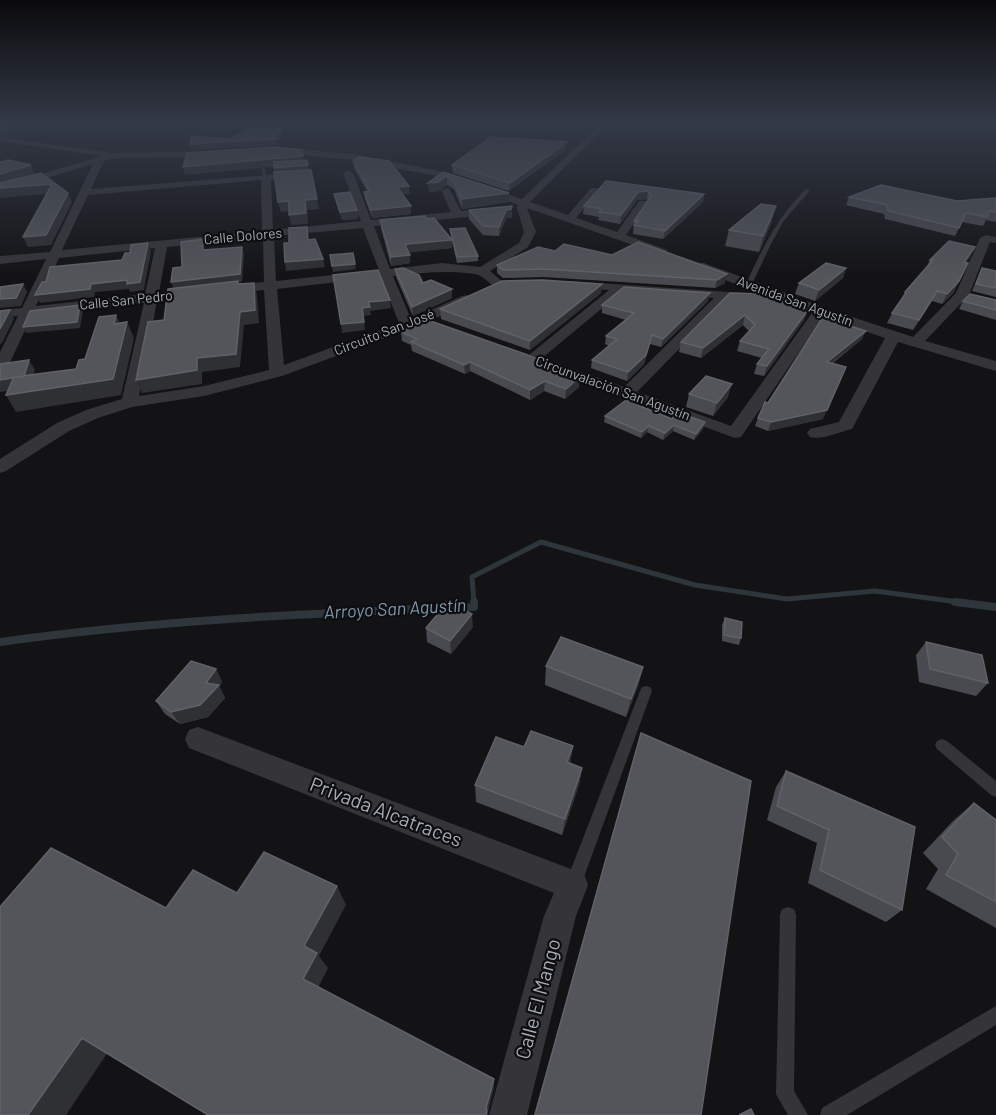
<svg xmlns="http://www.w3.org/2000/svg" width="996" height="1115" font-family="Barlow,sans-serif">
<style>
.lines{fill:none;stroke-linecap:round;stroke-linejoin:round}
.stream-far1{stroke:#2e363c;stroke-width:5}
.stream{stroke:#2e363c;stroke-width:8}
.service{fill:#353539;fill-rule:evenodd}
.minor{fill:#353539;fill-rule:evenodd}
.wall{fill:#494a50}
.shaded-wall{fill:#2f3034}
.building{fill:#53555a;stroke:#606268;stroke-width:1.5}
.labels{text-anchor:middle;stroke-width:4.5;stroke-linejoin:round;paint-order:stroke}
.far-street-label{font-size:14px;fill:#a6abb4;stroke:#0e0e10}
.water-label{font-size:18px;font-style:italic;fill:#8098ac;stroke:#0e0e10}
.near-street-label{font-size:20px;fill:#a6abb4;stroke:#0e0e10}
</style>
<rect width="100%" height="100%" fill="#131315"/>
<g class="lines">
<path class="stream-far1" d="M474 603 472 577 541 542 695 585 787 599 875 591 966 603"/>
<g class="stream">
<path d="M955 602 996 607"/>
<path d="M0 642C158 620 314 613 474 607V602"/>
</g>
<g class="service">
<path d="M263 168 265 169 268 179 264 178 261 169Z"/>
<path d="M806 189 810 190 783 222 770 246 752 284 747 285 746 284C762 249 778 216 806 189Z"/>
<path d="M646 686 650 687 652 691 581 885 578 890 573 893 568 890 565 885 640 691 642 687Z"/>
<path d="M942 739 947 741 996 781V797L991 795 937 749 935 745 937 741Z"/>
<path d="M788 907 794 909 796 915 794 1091 808 1115H788L776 1094 780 915 782 909Z"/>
<path d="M996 1006V1025L847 1115H820L822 1108Z"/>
</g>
<g class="minor">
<path d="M61 122H87L92 124 88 126Z"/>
<path d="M602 122H610L530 202 568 215 591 188H597V192L576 218 617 232 639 201H647L648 203 626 235 667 250V254H659L527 208 536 232 528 247 490 271 505 284 503 287C491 290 486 275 474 274 447 270 421 273 393 276L411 319 462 296 467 295 474 299 428 322 282 376 204 396 132 407 98 418 69 431 6 471 0 473V459L57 423 86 410 122 399 144 303 32 315 8 367 0 372V352L18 316 0 318V310L22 308 46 259 0 264V256L50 252 93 164 0 192V186L103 156 0 141V137L113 153 213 151 217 154 213 157 115 158 104 161 91 189 307 172V176L304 177 271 180 273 230 361 221 343 173 348 170 353 173 371 220 451 212 441 190 449 188 461 211 498 208 503 211 498 214 374 226 390 269 442 263 480 267 519 243 524 232 517 208 518 205 437 176 354 160 274 153 270 150 274 147 354 154 439 171 522 199ZM261 180 262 231 62 250 88 195ZM363 228 379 270 276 281 274 236ZM263 238 264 282 227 286 221 290 227 294 264 290 269 370 204 386 139 396 157 301 196 297 202 293 196 289 159 293 167 247ZM155 248 145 294 36 306 59 258ZM381 277 399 323 284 365 277 289Z"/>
<path d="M986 235 996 237V243L990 242 969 295 925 341 996 361V371L898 342 852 429C839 432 823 440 810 437L807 433 810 429 839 422 885 338 823 317 741 437 735 438 526 362 524 359 609 290 573 288 569 287 567 284 569 281 759 294 761 297 759 300 728 299 637 392 731 426 812 313 696 269V263H704L825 308 913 337 956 293 980 238ZM623 291 714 298 624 387 542 358Z"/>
<path d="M198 727 584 874 588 885 576 916 527 1115H489L544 916 554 893 189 748 185 739 189 730Z"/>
</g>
</g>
<g class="wall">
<path d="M566 149 509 191 453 173 452 165Z"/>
<path d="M353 161 410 194H402L411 206V214L372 218 365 199 364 192 367 191 354 168Z"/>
<path d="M443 172 509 193V202L462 209 454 189 447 185 439 191 429 192 428 183Z"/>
<path d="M606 181 704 194 703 202 663 239 633 234 634 221 648 201 647 199 637 200 620 224 598 220 599 217 583 214 584 206Z"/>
<path d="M334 194 357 210 358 219 342 220 336 202Z"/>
<path d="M849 197 957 201 996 198V222L986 220 983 226 962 222 955 236 885 219 884 214 846 205Z"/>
<path d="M512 206V215L511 218H506L499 236 483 235 469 219V210Z"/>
<path d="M427 219 452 240 450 229 478 256V261L457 263 452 241V248L408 252 410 263 391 266 381 228 380 220Z"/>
<path d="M772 221 759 252 725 246 729 230Z"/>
<path d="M638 242 725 283 715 288 543 277 503 278 497 273V265L555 251 612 255Z"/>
<path d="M970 257 966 262 954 292 942 304 932 301 913 330 887 323 892 313 901 300 905 292 926 268 930 260Z"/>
<path d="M846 268 843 278 815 301 795 294 799 283Z"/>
<path d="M982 268 996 271V297L972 291Z"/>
<path d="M395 269 423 283 452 298 413 316 396 277Z"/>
<path d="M601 293 530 350 441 319 440 309Z"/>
<path d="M730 293 805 302 803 309 808 310 804 320 764 376 754 374 757 364 762 358 737 351 740 341 749 331 743 325 701 358 679 352 681 342Z"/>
<path d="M996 300V320L959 309 963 301Z"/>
<path d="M708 301 661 347 650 344 644 364 627 381 591 368 592 360 609 346 605 344 606 336 626 320 602 313V305Z"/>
<path d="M419 319 579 387 565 399 544 391 530 400 470 371 465 374 412 351 411 345 402 341 401 332 419 322Z"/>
<path d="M862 339 833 363 823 419 768 431 755 426 758 418 768 403Z"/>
<path d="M689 394 728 397 713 416 686 407Z"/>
<path d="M605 416 672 419 705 422 703 429 694 440 673 431 663 440 647 432 641 438 604 422Z"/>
<path d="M725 618 741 638 739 645 722 641V625Z"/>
<path d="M473 627 451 654 427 642 426 628Z"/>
<path d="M926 642 988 683 976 696 919 682 916 655Z"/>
<path d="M546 666 643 667 638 686 626 717 545 685Z"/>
<path d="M216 669 222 682 219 686 225 698 208 717 180 724 165 714 156 701Z"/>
<path d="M641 733 701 1115H534L634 757Z"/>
<path d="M573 746 570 763 582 768 579 785 562 835 476 802 475 785 524 747Z"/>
<path d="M786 771 902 910 886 922 808 883 817 843 767 820 776 787Z"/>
<path d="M974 803 996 820V928L926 889 938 869 923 853 954 820Z"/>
</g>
<g class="shaded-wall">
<path d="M12 125 15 132 0 135V127Z"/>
<path d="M281 128 282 138 276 142 277 145 192 150 190 144 271 139 276 131Z"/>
<path d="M567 142 566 149 509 191 510 183Z"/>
<path d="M302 150 304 164 185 175 183 167Z"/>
<path d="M31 165 34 174 0 184V174Z"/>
<path d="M308 165 309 170 275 172 274 168Z"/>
<path d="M447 176V185L439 191 429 192 428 183Z"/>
<path d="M52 184 56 193 0 198V188Z"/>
<path d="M409 186 410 194 397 195V187Z"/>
<path d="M648 191 647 199 637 200 620 224 621 215 638 192Z"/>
<path d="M68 193 72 202 51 245 28 247 23 237Z"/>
<path d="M509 193V202L462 209V199Z"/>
<path d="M704 194 703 202 663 239 665 231Z"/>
<path d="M317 199 319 209 307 210 308 224 291 225 289 215 305 200Z"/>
<path d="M289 201 291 211 281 212 278 202Z"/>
<path d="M411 206V214L372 218 371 210Z"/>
<path d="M512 206V215L511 218H506L499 236V227L506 210Z"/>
<path d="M776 206 772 221 759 252 763 236Z"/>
<path d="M357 210 358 219 342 220 340 212Z"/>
<path d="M452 240V248L406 253 405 245 408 244Z"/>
<path d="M148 243 151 251 144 290 130 292 129 289 95 292 94 297 40 303 35 295 91 284Z"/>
<path d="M242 247 244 255 242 282H238L241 294V297L174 289 171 282Z"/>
<path d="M975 247 970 257 959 272 964 262Z"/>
<path d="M410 255V263L391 266V257Z"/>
<path d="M323 259 325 267 286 271 285 262Z"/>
<path d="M355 264 356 269 333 272 332 266Z"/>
<path d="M846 268 843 278 815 301 819 290Z"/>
<path d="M727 274 725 283 715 288 717 280Z"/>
<path d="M959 281 954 292 942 304 947 294Z"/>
<path d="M254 283 257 295 259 323 244 325 240 367 202 372V384L142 393 136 380 240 312Z"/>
<path d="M23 284 27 292 21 306 0 308V299Z"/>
<path d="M602 284 601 293 530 350V341Z"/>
<path d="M452 289V298L413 316 412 307Z"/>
<path d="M937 291 932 301 913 330 919 320Z"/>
<path d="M710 293 708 301 661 347 663 339Z"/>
<path d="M390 300 391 308 370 311 371 315 363 316 362 308 368 302Z"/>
<path d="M80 305 83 311 80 328 26 333 23 327Z"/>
<path d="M10 310 14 319 2 343 0 344V329Z"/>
<path d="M808 310 804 320 764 376 767 366Z"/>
<path d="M116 315 123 330 114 324Z"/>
<path d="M745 315 743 325 701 358 703 348Z"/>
<path d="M127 322 134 338 121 395 16 412 6 395 113 379Z"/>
<path d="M364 322 365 330 342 333 341 324Z"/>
<path d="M866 331 862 339 824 369 827 362Z"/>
<path d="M652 335 644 364 627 381 628 372Z"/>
<path d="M29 360 35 370 29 388 0 392V380Z"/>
<path d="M470 362V371L465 374 464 365Z"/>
<path d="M843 375 823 419 768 431 771 422Z"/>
<path d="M580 377 579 387 565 399 566 389Z"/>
<path d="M545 381 544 391 530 400V390Z"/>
<path d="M732 384 728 397 713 416 717 403Z"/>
<path d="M705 422 703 429 694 440 696 434Z"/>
<path d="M674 425 673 431 663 440 665 433Z"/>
<path d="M649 426 647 432 641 438 642 432Z"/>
<path d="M472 614 473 627 451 654 450 641Z"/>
<path d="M643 667 638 686 626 717 631 699Z"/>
<path d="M216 669 222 682 219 686 225 698 208 717 180 724 171 712 206 683Z"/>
<path d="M573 746 570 764 567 762Z"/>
<path d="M582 768 579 785 562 835 565 819Z"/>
<path d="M337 886 346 905 319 956 328 968 315 994 303 979 304 946Z"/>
<path d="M82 1038 110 1049 66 1115H28Z"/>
<path d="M494 1079V1088L488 1112V1115H486V1108Z"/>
</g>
<g class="building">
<path d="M0 122H3L12 125 0 127Z"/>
<path d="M254 126 281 128 276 131 280 132 270 138 276 139 190 144 192 136 230 139Z"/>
<path d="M491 137 567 142 510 183 452 165Z"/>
<path d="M275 147 302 150 303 156 183 167 187 153Z"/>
<path d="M360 157 389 161 409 186 397 187 411 206 371 210 364 192 370 191 353 161Z"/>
<path d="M8 160 31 165 0 174V162Z"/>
<path d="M307 160 308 165 274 168V162Z"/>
<path d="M311 170 317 199 305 200 306 213 289 215V201L278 202 274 172Z"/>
<path d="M443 172 509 193 462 199 453 180 447 176 438 182 428 183Z"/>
<path d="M41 173 68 193 46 235 23 237 52 184 0 188V183Z"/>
<path d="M606 181 704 194 665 231 634 225 638 221H634L651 196 648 191 638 192 621 215 599 212 602 209 584 206Z"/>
<path d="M881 185 957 201 996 198V212L989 211 987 217 966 213 959 228 888 211 887 205 849 197Z"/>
<path d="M350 192 357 210 340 212 334 194Z"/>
<path d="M761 204 776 206 763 236 729 230Z"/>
<path d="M512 206 511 209 506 210 499 227 483 226 469 210Z"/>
<path d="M425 216 427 219 434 218 452 240 408 244 405 245 410 255 391 257 380 220Z"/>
<path d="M307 227 308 240 315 239 323 259 285 262 284 243H289V228Z"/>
<path d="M465 228 478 256 457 257 450 229Z"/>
<path d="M203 239V250L242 247 240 274 171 282 173 268 182 267 181 242Z"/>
<path d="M949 241 975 247 964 262 968 263 959 281 947 294 937 291 919 320 892 313 906 293 905 292 933 260H930Z"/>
<path d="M638 242 727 274 717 280 544 269 503 270 497 265 538 247 555 251 564 244 612 255Z"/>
<path d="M148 243 140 282 127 284V280L91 284 90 289 35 295 42 282H46L50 267 122 260 125 253H130L131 245Z"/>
<path d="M353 253 355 264 332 266 330 255Z"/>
<path d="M826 263 846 268 819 290 799 283Z"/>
<path d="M403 268 419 275 423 283 431 280 452 289 412 307 395 269Z"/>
<path d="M982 268 996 271V288L976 284Z"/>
<path d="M378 270 390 300 368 302 370 307 362 308 364 322 341 324 333 275Z"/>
<path d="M543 280 602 284 530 341 440 309 502 281Z"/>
<path d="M238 281V284L254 283 255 310 240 312 236 354 197 358V370L136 380 148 322 164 320 168 289Z"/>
<path d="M23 284 16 298 0 299V287Z"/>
<path d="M624 287 710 293 663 339 652 335 646 355 628 372 592 360 617 339 606 336 634 313 602 305Z"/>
<path d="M730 293 763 294 781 297 785 295 805 302 799 307 808 310 767 366 757 364 769 349 740 341 755 325 745 315 703 348 681 342Z"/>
<path d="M970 294 996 300V310L963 301Z"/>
<path d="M80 305 77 322 23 327 30 311Z"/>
<path d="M10 310 0 329V311Z"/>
<path d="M116 315 114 324 127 322 113 379 6 395 14 377 76 369 79 360 85 359 99 317Z"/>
<path d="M823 317 866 331 827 362 846 367 827 410 771 422 758 418 765 402 768 403Z"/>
<path d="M422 318 525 354 580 377 566 389 545 381 530 390 470 362 464 365 411 342 417 339 401 332 420 321 419 319Z"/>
<path d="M29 360 24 376 0 380V364Z"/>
<path d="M706 376 732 384 717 403 689 394Z"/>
<path d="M626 400 672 419 677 412 705 422 696 434 674 425 665 433 649 426 642 432 605 416Z"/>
<path d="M448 602 472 614 450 641 426 628Z"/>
<path d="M725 618 742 622 741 638 724 635Z"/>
<path d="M561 637 643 667 631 699 546 666Z"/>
<path d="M926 642 982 655 988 683 930 669Z"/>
<path d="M191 661 216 669 206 683 219 685 200 705 171 712 156 701Z"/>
<path d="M531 731 573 746 567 762 582 768 565 819 475 785 496 737 524 747Z"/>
<path d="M641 733 751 781 701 1115H535Z"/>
<path d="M786 771 915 827 902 910 820 870 829 830 777 806Z"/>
<path d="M974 803 996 820V902L946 875 958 854 942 837Z"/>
<path d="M51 848 166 908 193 870 237 893 264 852 337 886 304 946 317 953 303 979 494 1079 486 1108 487 1110 486 1115H208L82 1038 28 1115H0V907Z"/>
<path d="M751 1109 754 1115H739Z"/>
</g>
<linearGradient id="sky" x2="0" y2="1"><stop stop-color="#0a0a0c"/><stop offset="0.44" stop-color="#333946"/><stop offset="1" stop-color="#333946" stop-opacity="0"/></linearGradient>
<rect width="996" height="278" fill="url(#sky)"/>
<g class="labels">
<g class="far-street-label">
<text transform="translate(243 236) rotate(-5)" y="5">Calle Dolores</text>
<text transform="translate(126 300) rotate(-6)" y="5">Calle San Pedro</text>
<text transform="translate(795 301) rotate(20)" y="5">Avenida San Agustín</text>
<text transform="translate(384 332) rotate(-21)" y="5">Circuito San José</text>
<text transform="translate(613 388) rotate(20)" y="5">Circunvalación San Agustín</text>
</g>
<g class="water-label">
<text transform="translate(395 609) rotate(-3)" y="6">Arroyo San Agustín</text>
</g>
<g class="near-street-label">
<text transform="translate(386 812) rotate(21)" y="7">Privada Alcatraces</text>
<text transform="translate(538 999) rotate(-75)" y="7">Calle El Mango</text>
</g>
</g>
</svg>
